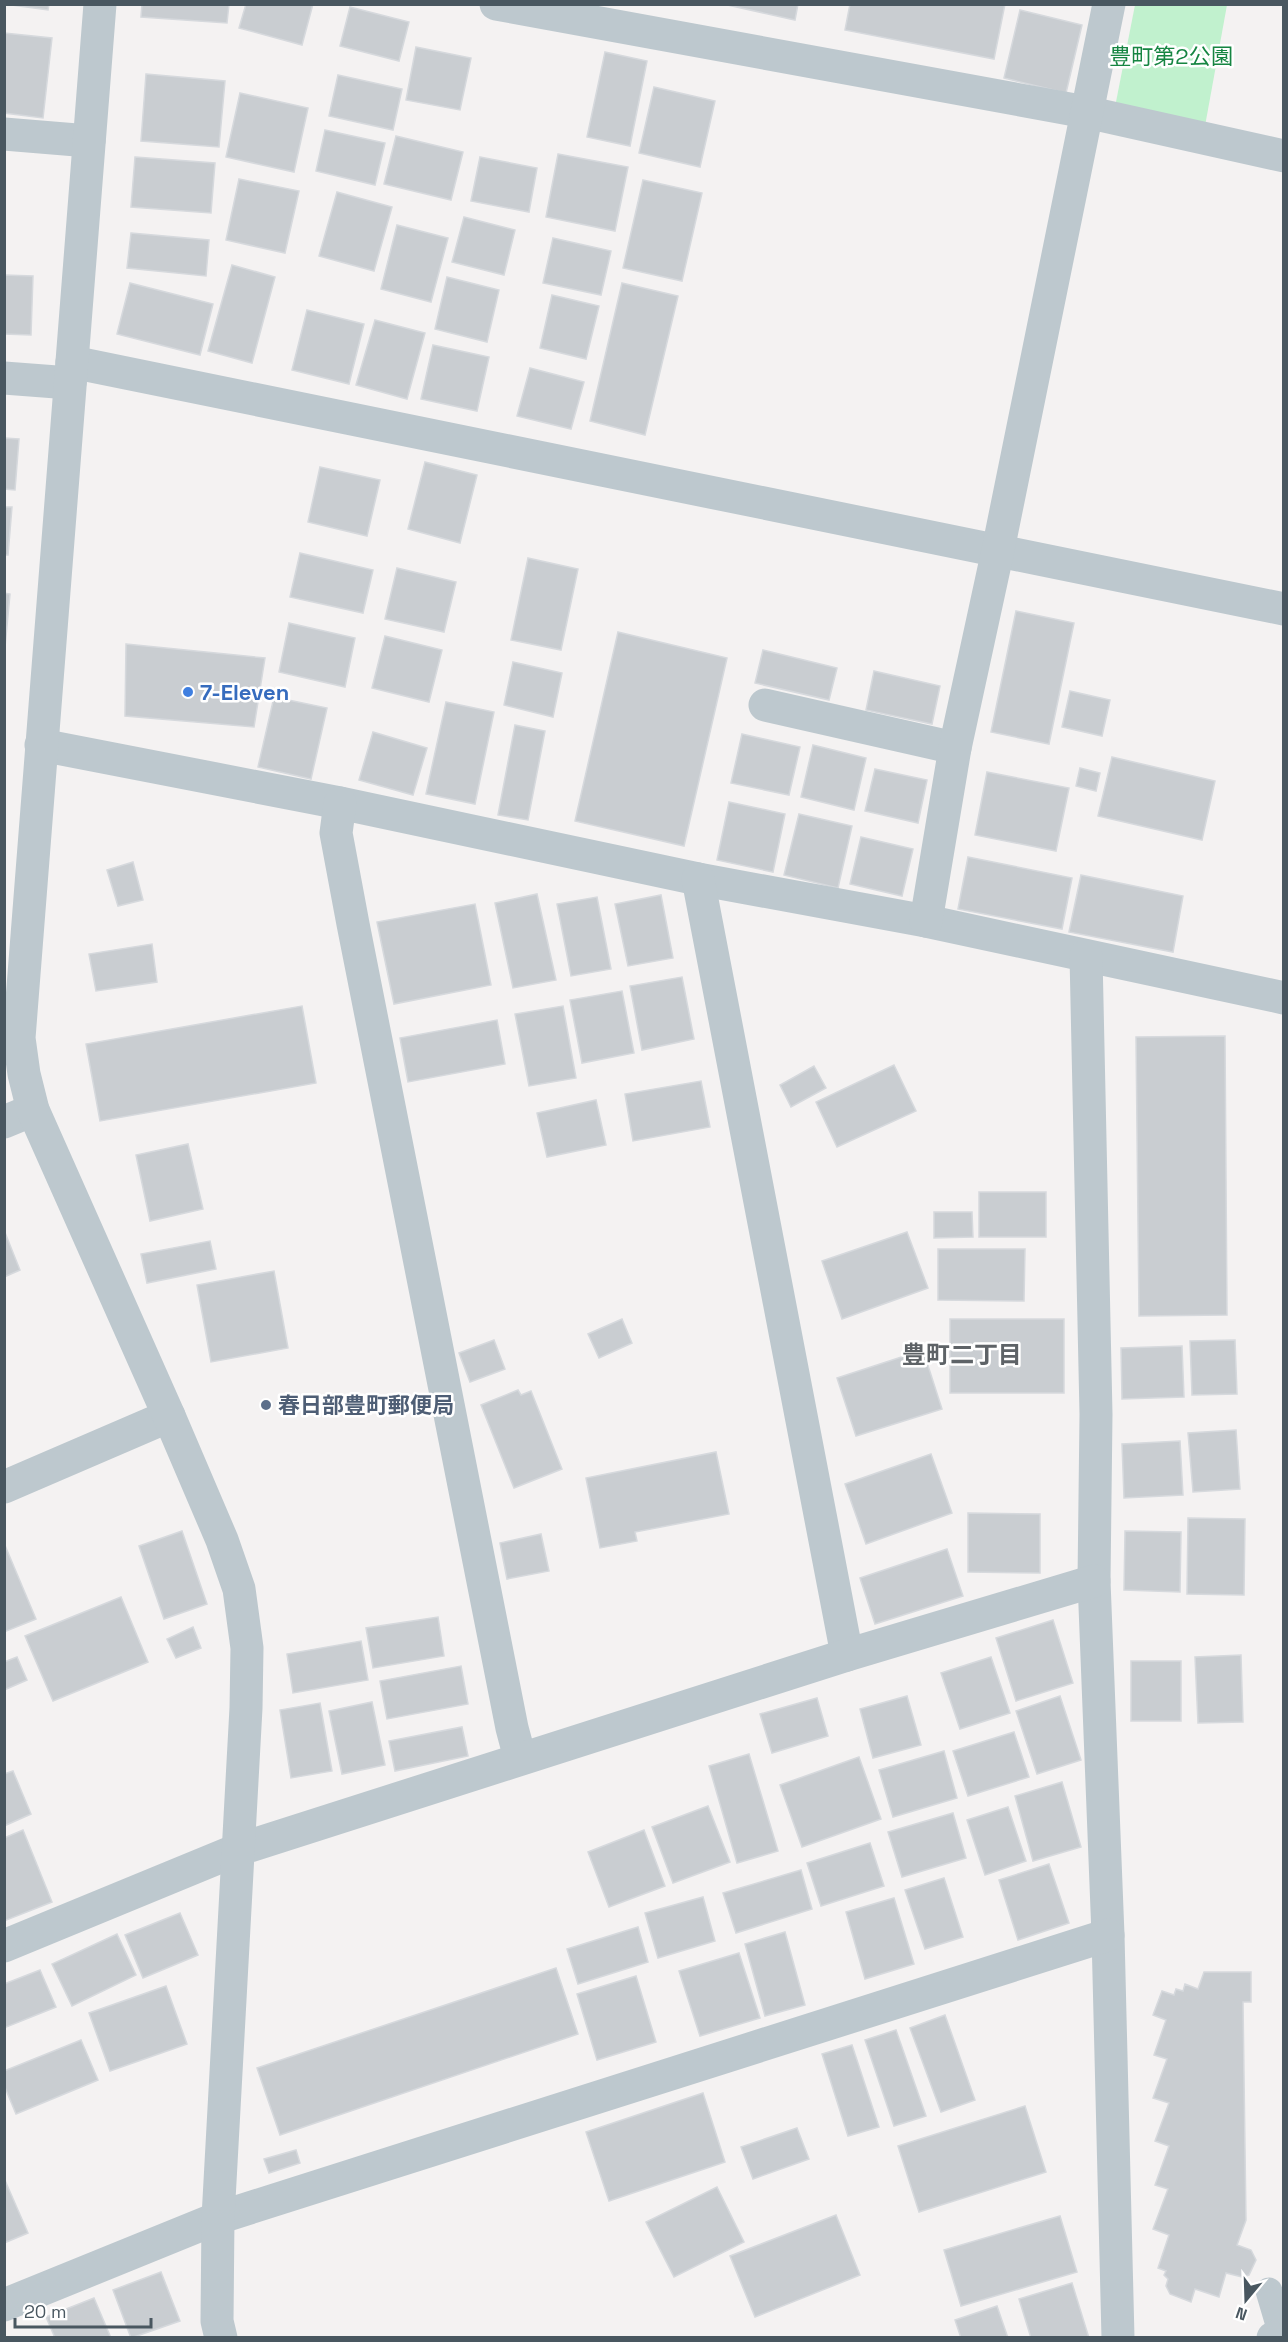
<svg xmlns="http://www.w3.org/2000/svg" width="1288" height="2342" font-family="'Space Grotesk','Noto Sans JP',sans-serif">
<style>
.green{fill:#c1f1ce}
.building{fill:#c9cdd1;stroke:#d6d9dd;stroke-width:1.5}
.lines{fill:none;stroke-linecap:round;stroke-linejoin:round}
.service{stroke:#bdc8ce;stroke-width:27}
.minor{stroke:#bdc8ce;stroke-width:33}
.tertiary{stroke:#bdc8ce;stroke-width:33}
.shop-dot{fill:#3f7fe0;stroke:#fff;stroke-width:2}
.service-dot{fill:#5c6f8a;stroke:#fff;stroke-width:2}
.labels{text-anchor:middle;stroke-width:5;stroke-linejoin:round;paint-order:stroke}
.park-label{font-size:22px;fill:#168542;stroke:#fff}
.shop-label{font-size:22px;font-weight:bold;fill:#366cbe;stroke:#fff;text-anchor:start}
.service-label{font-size:22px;font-weight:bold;fill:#4e5e75;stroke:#fff;text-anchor:start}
.neighbourhood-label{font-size:24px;font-weight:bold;fill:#5e6367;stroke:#fff}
</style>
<rect width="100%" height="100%" fill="#f4f2f2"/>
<path class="green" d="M1135 5H1227L1205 126 1115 107Z"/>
<g class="building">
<path d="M4 4H49L48 10Z"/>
<path d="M142 4H229L227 23 141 17Z"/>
<path d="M246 4H313L302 45 239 28Z"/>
<path d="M723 4H798L795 20Z"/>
<path d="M850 4H1005L994 59 845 30Z"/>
<path d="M350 7 409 22 399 61 340 46Z"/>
<path d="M1020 10 1082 25 1066 93 1004 78Z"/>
<path d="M4 33 52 38 43 118 4 113Z"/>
<path d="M416 47 471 58 460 110 406 100Z"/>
<path d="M605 52 647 61 630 146 587 137Z"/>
<path d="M146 74 225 81 219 147 141 141Z"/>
<path d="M338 75 402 89 393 130 329 116Z"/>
<path d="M654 87 715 101 700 167 639 153Z"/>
<path d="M240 93 308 108 294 172 226 157Z"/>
<path d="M325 130 385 143 375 185 316 171Z"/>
<path d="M396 136 463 152 451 200 384 184Z"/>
<path d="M558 154 628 167 615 231 546 217Z"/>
<path d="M135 157 215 163 211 213 131 207Z"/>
<path d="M480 157 537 168 529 212 471 201Z"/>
<path d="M239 179 299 191 285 253 226 240Z"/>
<path d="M643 180 702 193 682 281 623 268Z"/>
<path d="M337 192 392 207 374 271 319 256Z"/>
<path d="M464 217 515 230 504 275 452 262Z"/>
<path d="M397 225 448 238 431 302 381 289Z"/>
<path d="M131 233 209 240 206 276 127 268Z"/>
<path d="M553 238 611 251 601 295 543 283Z"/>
<path d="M232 265 275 277 252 363 208 351Z"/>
<path d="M4 275 33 276 31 335 4 334Z"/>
<path d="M447 277 499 290 487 342 435 329Z"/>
<path d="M130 283 213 304 200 355 117 334Z"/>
<path d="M622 283 678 296 645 435 590 421Z"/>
<path d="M552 295 599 306 586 359 540 348Z"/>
<path d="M307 310 364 324 349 384 292 370Z"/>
<path d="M375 320 425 333 407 399 356 385Z"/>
<path d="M433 345 489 357 477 411 421 399Z"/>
<path d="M530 368 584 382 571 429 517 416Z"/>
<path d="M4 438 19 439 15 490 4 489Z"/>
<path d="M425 462 477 475 460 543 408 529Z"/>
<path d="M320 467 380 480 367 536 308 522Z"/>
<path d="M4 507H12L8 555H4Z"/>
<path d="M300 553 373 570 363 613 290 597Z"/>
<path d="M528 558 578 569 561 650 511 640Z"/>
<path d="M397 568 456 582 444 632 385 619Z"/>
<path d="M4 593 10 594 5 647H4Z"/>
<path d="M1016 611 1074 623 1049 744 991 732Z"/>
<path d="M289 623 355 638 345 687 279 672Z"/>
<path d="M618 632 727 658 684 846 575 821Z"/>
<path d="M385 636 442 650 429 702 372 688Z"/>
<path d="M126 644 265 658 254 727 125 716Z"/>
<path d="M763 650 837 668 829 700 755 683Z"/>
<path d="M513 662 562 673 553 717 504 705Z"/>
<path d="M874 671 940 686 932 724 866 710Z"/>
<path d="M1070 691 1110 700 1102 736 1062 727Z"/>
<path d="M274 697 327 708 311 779 258 767Z"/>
<path d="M446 702 494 712 475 804 426 794Z"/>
<path d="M515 725 545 731 528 820 498 815Z"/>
<path d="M373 732 427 748 413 795 359 780Z"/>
<path d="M742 734 800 747 789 795 731 783Z"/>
<path d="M813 745 866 758 854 810 801 797Z"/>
<path d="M1112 757 1215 781 1202 840 1098 816Z"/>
<path d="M1080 768 1100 773 1096 791 1076 786Z"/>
<path d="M875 769 927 780 918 823 865 811Z"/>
<path d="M987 772 1069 788 1056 851 975 835Z"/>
<path d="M729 802 785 814 773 872 717 860Z"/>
<path d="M799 814 852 826 838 888 784 875Z"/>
<path d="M861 837 913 849 902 896 850 884Z"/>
<path d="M968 857 1072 878 1062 929 958 909Z"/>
<path d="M133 862 143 900 118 906 107 870Z"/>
<path d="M1081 875 1183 896 1173 952 1069 932Z"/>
<path d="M537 894 556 980 513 988 495 903Z"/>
<path d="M661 895 673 958 628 966 615 904Z"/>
<path d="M597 897 611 969 571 976 557 904Z"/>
<path d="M475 904 491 985 394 1004 377 922Z"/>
<path d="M152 944 157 982 96 991 89 954Z"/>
<path d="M682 977 694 1039 642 1050 630 986Z"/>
<path d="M622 991 634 1053 582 1063 570 1000Z"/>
<path d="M302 1006 316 1083 100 1121 86 1044Z"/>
<path d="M563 1006 576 1078 529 1086 515 1014Z"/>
<path d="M497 1020 505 1064 408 1082 400 1038Z"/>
<path d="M1225 1036 1227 1315 1139 1316 1136 1037Z"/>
<path d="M894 1065 916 1111 837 1147 816 1102Z"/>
<path d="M814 1066 826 1088 791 1107 780 1085Z"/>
<path d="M701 1081 710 1127 633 1141 625 1094Z"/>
<path d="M596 1100 606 1145 547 1157 537 1113Z"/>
<path d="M188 1144 203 1209 150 1221 136 1155Z"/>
<rect x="979" y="1192" width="67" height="45"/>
<path d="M934 1212H972L973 1237 934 1238Z"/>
<path d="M4 1230 20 1270 4 1277Z"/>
<path d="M907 1232 928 1288 842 1319 822 1261Z"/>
<path d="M210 1241 216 1269 147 1283 141 1254Z"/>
<path d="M938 1249H1025L1024 1301 938 1300Z"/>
<path d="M274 1271 288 1348 211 1362 197 1285Z"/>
<path d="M622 1319 632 1343 599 1358 588 1334Z"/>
<rect x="950" y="1319" width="114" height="74"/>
<path d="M494 1340 505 1369 470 1382 459 1353Z"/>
<path d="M1235 1340 1237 1394 1192 1395 1190 1341Z"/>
<path d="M1182 1346 1184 1397 1122 1399 1121 1348Z"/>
<path d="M923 1350 942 1409 856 1436 837 1378Z"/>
<path d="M518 1390 521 1395 531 1391 562 1469 514 1488 481 1405Z"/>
<path d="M1236 1430 1240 1489 1193 1492 1188 1433Z"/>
<path d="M1180 1441 1183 1495 1124 1498 1122 1444Z"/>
<path d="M716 1452 729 1514 635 1532 637 1541 600 1548 586 1478Z"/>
<path d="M931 1454 952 1513 866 1544 845 1484Z"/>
<path d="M968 1513 1040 1514V1573L968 1572Z"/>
<path d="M1188 1518 1245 1519 1244 1595 1187 1594Z"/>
<path d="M182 1531 207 1604 164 1619 139 1546Z"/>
<path d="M1125 1531 1181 1532 1180 1592 1124 1590Z"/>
<path d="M541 1534 549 1571 507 1579 500 1543Z"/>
<path d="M4 1543 36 1619 4 1632Z"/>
<path d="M947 1549 963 1596 875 1624 860 1578Z"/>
<path d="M121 1597 148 1662 53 1701 25 1636Z"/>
<path d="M438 1617 444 1656 373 1668 366 1628Z"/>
<path d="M1053 1620 1073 1683 1016 1701 996 1638Z"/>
<path d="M193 1627 201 1648 176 1658 167 1639Z"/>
<path d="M361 1641 368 1680 293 1693 287 1654Z"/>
<path d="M1241 1655 1243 1722 1198 1723 1195 1657Z"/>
<path d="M17 1657 27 1680 4 1690V1662Z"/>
<path d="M991 1657 1010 1713 960 1729 941 1673Z"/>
<rect x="1131" y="1661" width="50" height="60"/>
<path d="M461 1666 468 1704 387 1719 380 1681Z"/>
<path d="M907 1696 921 1745 873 1758 860 1709Z"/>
<path d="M1060 1696 1081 1760 1037 1774 1016 1711Z"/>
<path d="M817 1698 828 1736 772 1753 760 1714Z"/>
<path d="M372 1702 385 1765 342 1774 329 1711Z"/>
<path d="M320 1703 332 1771 291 1778 280 1710Z"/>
<path d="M462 1727 468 1756 395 1771 389 1741Z"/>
<path d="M1014 1732 1029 1777 968 1796 953 1751Z"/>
<path d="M944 1751 957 1798 893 1817 879 1770Z"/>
<path d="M749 1754 778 1851 737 1863 709 1766Z"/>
<path d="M859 1757 881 1819 802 1847 780 1785Z"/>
<path d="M13 1771 31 1814 4 1826V1774Z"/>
<path d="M1062 1782 1081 1847 1033 1861 1015 1796Z"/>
<path d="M708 1806 730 1862 673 1883 652 1827Z"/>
<path d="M1008 1807 1026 1861 985 1875 967 1820Z"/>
<path d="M953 1813 966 1858 902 1877 888 1832Z"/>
<path d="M23 1830 52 1902 4 1921V1838Z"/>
<path d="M644 1830 665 1886 609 1907 588 1852Z"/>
<path d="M870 1843 884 1886 821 1906 807 1863Z"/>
<path d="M1049 1864 1069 1923 1018 1940 999 1880Z"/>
<path d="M801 1870 812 1909 736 1933 723 1893Z"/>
<path d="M944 1878 963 1937 925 1949 905 1890Z"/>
<path d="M703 1897 715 1941 658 1958 645 1913Z"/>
<path d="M894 1898 914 1964 865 1979 846 1912Z"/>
<path d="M180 1913 198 1955 143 1978 125 1935Z"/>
<path d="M638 1927 648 1962 578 1984 567 1949Z"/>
<path d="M785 1932 805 2005 765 2016 745 1944Z"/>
<path d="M117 1934 136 1975 72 2006 52 1964Z"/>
<path d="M739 1953 760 2018 700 2036 679 1971Z"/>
<path d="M556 1968 578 2034 280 2135 257 2068Z"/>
<path d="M40 1970 56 2007 4 2028V1984Z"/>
<path d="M1204 1972H1251V2002H1243L1246 2220 1237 2245 1251 2250 1256 2260 1249 2275 1242 2277 1226 2273 1219 2297 1195 2289 1191 2302 1170 2294 1166 2286 1168 2279 1164 2275 1166 2271 1158 2268 1169 2235 1153 2229 1168 2189 1155 2185 1169 2146 1155 2141 1169 2103 1153 2098 1167 2059 1154 2055 1166 2020 1153 2015 1162 1991 1174 1995 1176 1989 1183 1991 1185 1984 1198 1989Z"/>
<path d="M636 1976 656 2042 597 2060 577 1994Z"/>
<path d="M166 1986 187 2044 110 2071 89 2013Z"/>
<path d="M945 2015 975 2100 941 2112 910 2028Z"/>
<path d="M896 2030 926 2116 894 2126 865 2040Z"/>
<path d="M81 2040 98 2080 16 2114 4 2085V2071Z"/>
<path d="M852 2045 879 2127 848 2136 822 2054Z"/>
<path d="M703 2093 725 2162 609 2201 586 2132Z"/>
<path d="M1025 2106 1046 2172 919 2212 898 2146Z"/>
<path d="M797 2128 809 2159 753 2179 741 2147Z"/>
<path d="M296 2150 300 2163 269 2173 264 2159Z"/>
<path d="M4 2178 28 2233 4 2243Z"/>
<path d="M717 2187 744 2242 674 2277 646 2222Z"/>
<path d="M836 2215 860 2275 755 2317 730 2256Z"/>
<path d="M1060 2216 1077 2272 961 2306 944 2250Z"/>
<path d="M161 2272 180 2321 131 2338 113 2290Z"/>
<path d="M1072 2283 1089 2338H1031L1019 2299Z"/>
<path d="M94 2298 111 2338H55L46 2317Z"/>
<path d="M997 2306 1008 2338H961L955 2320Z"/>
</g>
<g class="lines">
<path class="service" d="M1269 2291 1282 2335"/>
<g class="minor">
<path d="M496 4 1086 112 1284 156"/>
<path d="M4 134 89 141"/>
<path d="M72 362 1284 609"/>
<path d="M4 378 70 383"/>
<path d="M765 705 955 748"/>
<path d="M41 745 340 803 698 879 926 921 1284 998"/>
<path d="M340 803 336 833 353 924 512 1728 520 1758"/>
<path d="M698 879 847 1655"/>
<path d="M926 921 955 748 998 550 1109 4"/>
<path d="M1086 956 1096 1414 1094 1581 1108 1935 1118 2338"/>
<path d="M4 1122 33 1110"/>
<path d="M4 1487 169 1416"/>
<path d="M4 1946 237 1850 847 1655 1094 1581"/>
<path d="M4 2305 218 2218 1108 1935"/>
</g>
<g class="tertiary">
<path d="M100 4 19 1038 24 1074 33 1110 169 1416 222 1540 239 1589 247 1648 246 1708 218 2218 217 2321 221 2338"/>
<path d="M1273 2338 1284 2334"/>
</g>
</g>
<circle class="shop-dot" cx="188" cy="692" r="6"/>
<circle class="service-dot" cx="266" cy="1405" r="6"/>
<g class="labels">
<g class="park-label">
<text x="1171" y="64">豊町第2公園</text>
</g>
<g class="shop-label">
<text x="200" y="700">7-Eleven</text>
</g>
<g class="service-label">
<text x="278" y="1413">春日部豊町郵便局</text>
</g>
<g class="neighbourhood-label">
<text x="962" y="1363">豊町二丁目</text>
</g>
</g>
<rect width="1288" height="2342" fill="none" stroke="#495760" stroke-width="12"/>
<g transform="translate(1246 2300) rotate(199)" stroke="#ffffff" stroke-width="4.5" paint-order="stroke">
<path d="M0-4.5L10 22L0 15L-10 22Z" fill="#495760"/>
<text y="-9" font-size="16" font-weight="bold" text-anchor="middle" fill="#495760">N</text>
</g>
<path d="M15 2318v9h136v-9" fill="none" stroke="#495760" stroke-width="3"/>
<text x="24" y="2318" font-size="18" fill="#495760" stroke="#ffffff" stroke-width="4.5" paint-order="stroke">20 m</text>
</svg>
